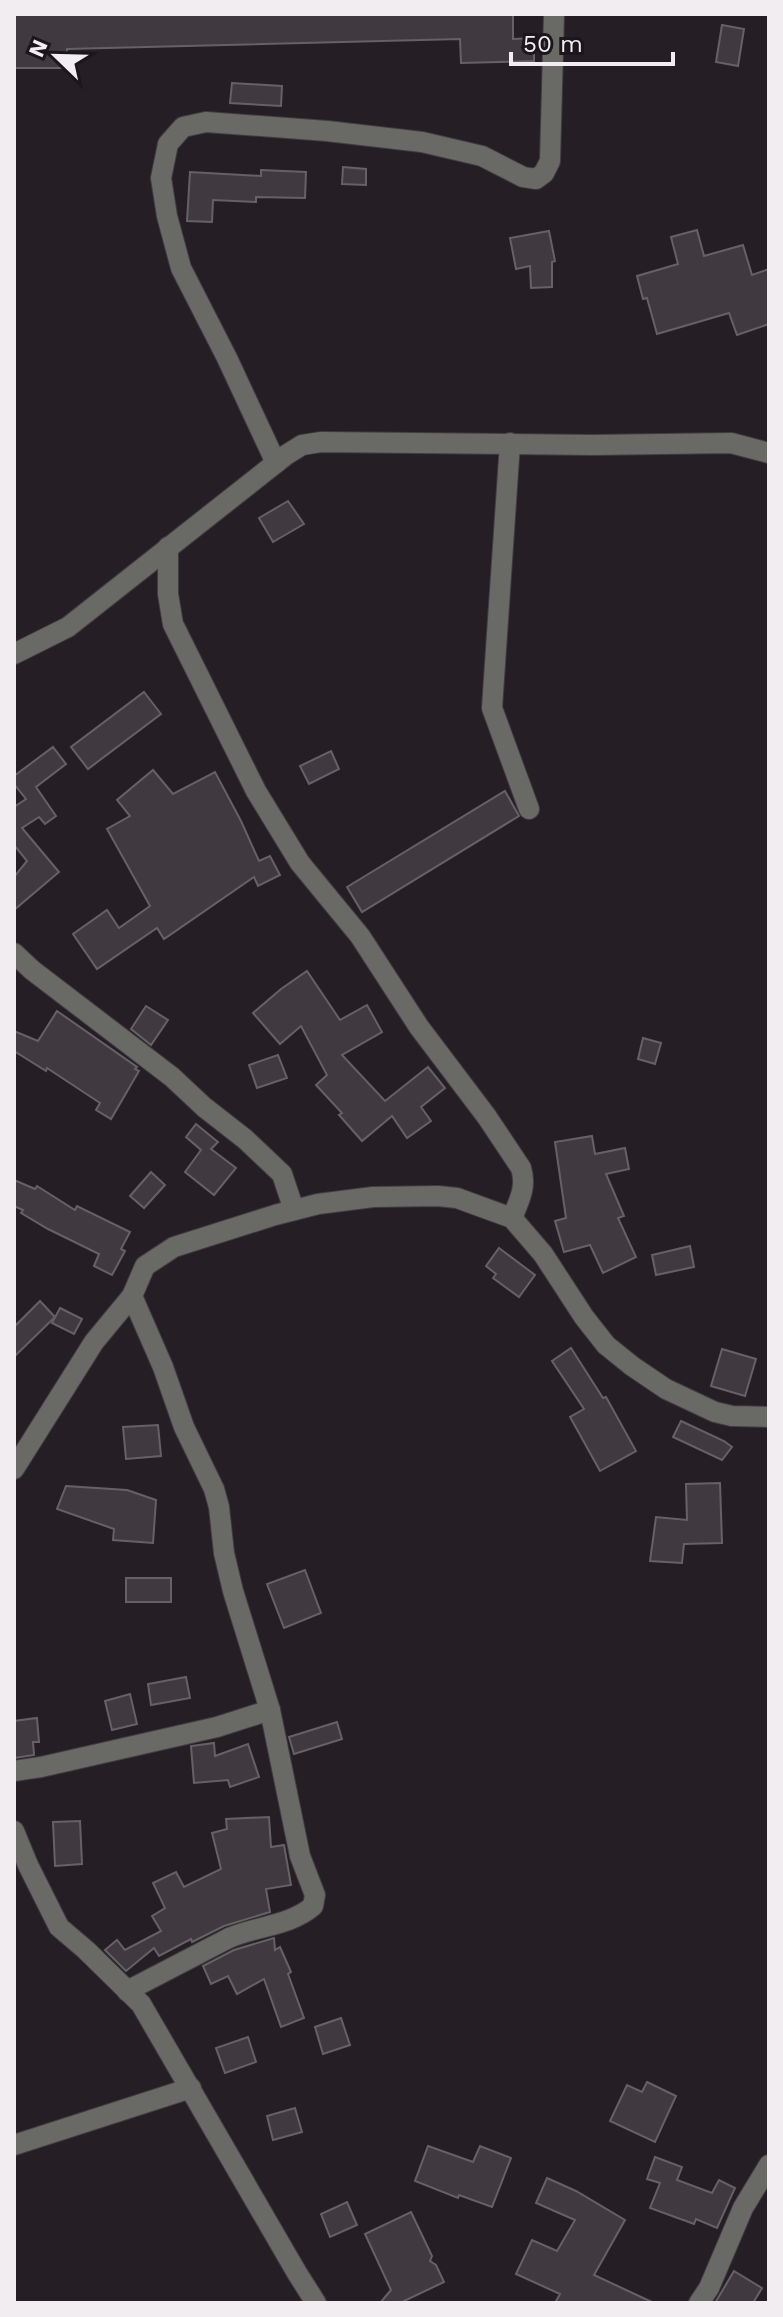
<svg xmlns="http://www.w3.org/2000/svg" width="783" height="2317" font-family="'Work Sans',sans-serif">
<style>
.building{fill:#403940;stroke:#666067;stroke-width:2}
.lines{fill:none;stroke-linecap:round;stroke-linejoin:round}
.minor-casing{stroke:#423c42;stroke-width:22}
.minor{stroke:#696a66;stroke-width:20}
</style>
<rect width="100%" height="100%" fill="#251f25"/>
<g class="building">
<path d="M14 14H513V39L534 38V61L461 63 460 39 67 49V68H14Z"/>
<path d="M722 25 744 29 738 66 716 62Z"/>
<path d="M232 83 282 86 281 106 230 103Z"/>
<path d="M343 167 366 169V185L342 184Z"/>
<path d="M261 170 306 172 305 198 256 197V202L213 200 212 222 187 221 190 172 261 176Z"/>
<path d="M697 230 704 256 743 245 752 275 769 269V324L737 335 729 313 657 334 647 298 643 299 637 276 678 264 671 237Z"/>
<path d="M549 231 555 261 552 262V287L531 288 530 266 516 269 510 238Z"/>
<path d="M288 501 304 524 273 542 259 518Z"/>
<path d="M144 692 161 714 88 769 71 747Z"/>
<path d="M53 747 66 764 36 787 56 816 45 824 39 817 22 828 59 872 14 910V877L27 861 14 845V807L26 799 14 784V776Z"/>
<path d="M331 751 339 769 309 784 300 766Z"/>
<path d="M153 770 173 794 215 772 241 821 259 861 270 856 280 875 258 886 254 877 164 939 157 928 97 969 73 934 107 910 119 928 150 906 107 829 130 816 117 800Z"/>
<path d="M505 791 519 816 362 912 347 887Z"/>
<path d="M307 971 340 1020 367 1005 382 1032 342 1055 385 1101 428 1067 445 1088 421 1107 431 1121 407 1138 392 1116 362 1141 339 1115 342 1113 316 1085 327 1075 301 1026 280 1044 253 1013 281 989Z"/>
<path d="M146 1006 168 1020 151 1045 131 1029Z"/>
<path d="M57 1011 137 1067 135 1069 139 1071 111 1119 96 1110 100 1103 47 1068 46 1071 14 1051V1031L38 1041Z"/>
<path d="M643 1038 661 1043 655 1064 638 1059Z"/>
<path d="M278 1055 287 1078 257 1088 249 1065Z"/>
<path d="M196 1124 218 1142 211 1149 236 1168 214 1195 185 1172 201 1150 186 1137Z"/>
<path d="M592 1136 595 1154 625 1148 629 1169 606 1174 624 1216 618 1218 636 1257 603 1273 590 1245 564 1252 555 1221 566 1218 555 1142Z"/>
<path d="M151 1172 165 1185 144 1208 130 1196Z"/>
<path d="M14 1180 35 1189 37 1186 75 1210 77 1206 130 1232 121 1249 125 1251 112 1275 94 1266 99 1254 48 1229 21 1213 23 1210 14 1206Z"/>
<path d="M690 1246 694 1267 656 1275 652 1255Z"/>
<path d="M499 1248 535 1275 519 1297 493 1278 496 1274 486 1266Z"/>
<path d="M40 1301 55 1317 14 1357V1327Z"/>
<path d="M60 1308 82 1319 74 1334 52 1323Z"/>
<path d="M571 1348 603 1398 606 1397 636 1451 600 1471 570 1417 584 1409 552 1361Z"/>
<path d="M722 1349 756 1359 745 1396 711 1386Z"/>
<path d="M681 1421 724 1441 732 1447 722 1460 673 1437Z"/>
<path d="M158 1425 161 1456 126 1459 123 1427Z"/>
<path d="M720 1483 722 1543 684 1544 682 1563 650 1561 656 1517 687 1520 686 1484Z"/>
<path d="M66 1486 127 1490 156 1500 153 1543 113 1540 114 1529 57 1509Z"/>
<path d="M305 1570 321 1613 284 1628 267 1584Z"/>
<rect x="126" y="1578" width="45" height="24"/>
<path d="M186 1677 190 1698 151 1705 148 1684Z"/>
<path d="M130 1694 137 1724 112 1730 105 1701Z"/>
<path d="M37 1718 39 1742H33L34 1755 14 1758V1721Z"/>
<path d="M337 1722 342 1739 294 1754 289 1737Z"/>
<path d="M214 1743 215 1756 248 1744 259 1777 230 1787 228 1780 194 1783 191 1746Z"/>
<path d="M269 1817 271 1847 284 1845 291 1885 266 1889 270 1912 224 1926 192 1942 191 1939 159 1956 154 1948 126 1971 105 1950 117 1940 125 1950 161 1931 152 1916 165 1908 153 1883 176 1872 184 1887 221 1869 212 1833 227 1829 226 1819Z"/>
<path d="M80 1821 82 1864 55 1866 53 1822Z"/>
<path d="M274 1938 275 1950 280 1947 291 1972 288 1974 304 2018 281 2027 264 1979 237 1994 228 1976 211 1984 203 1966 234 1950Z"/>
<path d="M341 2018 350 2045 323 2054 315 2027Z"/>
<path d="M248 2037 256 2062 225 2073 216 2048Z"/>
<path d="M647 2082 676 2096 655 2142 610 2121 627 2085 642 2092Z"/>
<path d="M295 2108 302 2132 273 2140 267 2116Z"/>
<path d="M428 2146 473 2162 480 2146 511 2158 492 2207 459 2195 458 2198 415 2181Z"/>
<path d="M655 2157 682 2167 677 2180 712 2193 719 2180 735 2188 717 2228 696 2219 694 2224 650 2208 660 2183 647 2179Z"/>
<path d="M547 2178 576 2191 625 2220 594 2275 654 2303H555L560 2294 516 2274 532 2240 557 2251 575 2220 536 2203Z"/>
<path d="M347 2202 357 2225 330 2237 321 2214Z"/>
<path d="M411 2212 432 2256 430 2261 436 2265 444 2282 400 2303H380L391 2290 365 2234Z"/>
<path d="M734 2271 762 2288 753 2303H715Z"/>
</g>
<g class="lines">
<g class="minor-casing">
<g id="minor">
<path d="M510 443 492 708 529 809"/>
<path d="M276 463 227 358 181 268 167 216 161 178 168 144 183 127 206 122 327 131 422 142 482 156 523 177 536 179 544 173 550 161 554 14"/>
<path d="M168 547V594L173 624 256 791 300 863 360 936 419 1027 487 1117 521 1168C527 1187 519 1201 512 1218"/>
<path d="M14 654 68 627 286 455 302 445 321 442 593 445 731 443 769 453"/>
<path d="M14 953 32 970 172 1077 204 1107 245 1139 282 1174 294 1210"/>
<path d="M14 1469 94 1342 132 1296 145 1266 174 1247 275 1215 318 1204 373 1197 438 1196 457 1198 512 1218 543 1254 584 1317 606 1345 632 1366 666 1389 715 1412 732 1416 769 1417"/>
<path d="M14 1771 41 1767 217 1727 270 1710"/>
<path d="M14 1831 28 1865 59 1927 86 1950 141 2004 297 2273 316 2303"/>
<path d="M127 1991 229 1938C256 1926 290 1926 313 1906L315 1895 300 1856 270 1710 233 1591 224 1553 219 1507 214 1489 184 1427 163 1367 132 1296"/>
<path d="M14 2145 191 2088"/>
<path d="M699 2303 709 2288 743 2208 769 2165"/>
</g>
</g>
<use href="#minor" class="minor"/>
</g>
<rect width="783" height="2317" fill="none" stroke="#f1edf1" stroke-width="32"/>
<g transform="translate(56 56) rotate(293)" stroke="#1b161b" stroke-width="6" paint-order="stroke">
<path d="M0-6L14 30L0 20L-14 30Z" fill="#f1edf1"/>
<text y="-12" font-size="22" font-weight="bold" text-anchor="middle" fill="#f1edf1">N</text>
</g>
<path d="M511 52v12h162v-12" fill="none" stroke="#f1edf1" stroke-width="4"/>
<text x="523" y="52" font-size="24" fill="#f1edf1" stroke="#1b161b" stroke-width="6" paint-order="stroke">50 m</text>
</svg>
